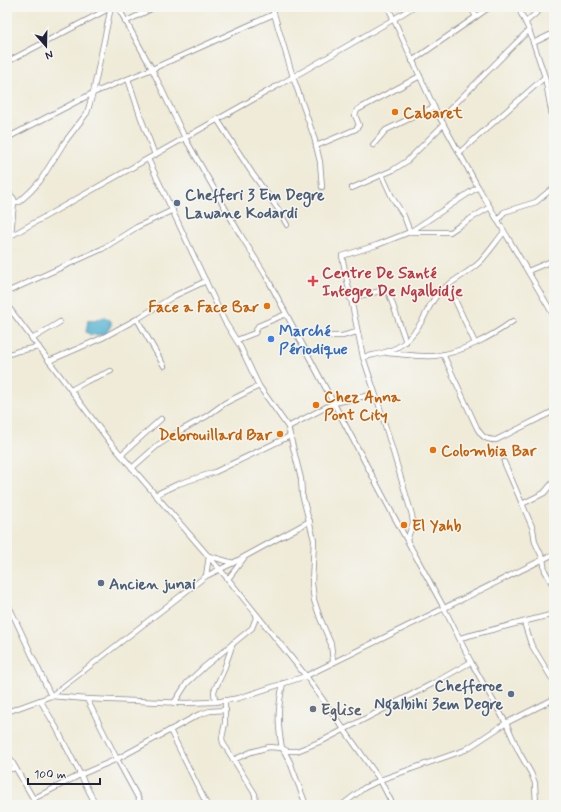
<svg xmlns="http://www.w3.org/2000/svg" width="561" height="812" font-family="Mynerve,sans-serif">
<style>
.water{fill:#54b3d2;stroke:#3b6a86}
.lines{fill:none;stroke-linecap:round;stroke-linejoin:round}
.street-casing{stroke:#88868a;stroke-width:6}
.street{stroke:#fff;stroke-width:4.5}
.food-dot{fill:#e8710a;stroke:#f6f6f2;stroke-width:1.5}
.service-dot{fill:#5c6f8a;stroke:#f6f6f2;stroke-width:1.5}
.health-dot{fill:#e0444e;stroke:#f6f6f2;stroke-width:1.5}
.shop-dot{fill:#3f7fe0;stroke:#f6f6f2;stroke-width:1.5}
.worship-dot{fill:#6b7280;stroke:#f6f6f2;stroke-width:1.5}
.labels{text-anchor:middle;stroke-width:3;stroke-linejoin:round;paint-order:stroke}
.food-label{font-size:16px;font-weight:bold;fill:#c56008;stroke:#f6f6f2;text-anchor:start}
.service-label{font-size:16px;font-weight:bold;fill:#4e5e75;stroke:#f6f6f2;text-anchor:start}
.health-label{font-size:16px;font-weight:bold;fill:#be3a42;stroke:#f6f6f2;text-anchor:start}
.shop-label{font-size:16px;font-weight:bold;fill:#366cbe;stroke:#f6f6f2;text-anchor:start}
.worship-label{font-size:16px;font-weight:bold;fill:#5b616d;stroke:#f6f6f2;text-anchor:start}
</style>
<rect width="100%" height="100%" fill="#f6f6f2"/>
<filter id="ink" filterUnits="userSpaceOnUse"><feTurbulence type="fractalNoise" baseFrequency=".025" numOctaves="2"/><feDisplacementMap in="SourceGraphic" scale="8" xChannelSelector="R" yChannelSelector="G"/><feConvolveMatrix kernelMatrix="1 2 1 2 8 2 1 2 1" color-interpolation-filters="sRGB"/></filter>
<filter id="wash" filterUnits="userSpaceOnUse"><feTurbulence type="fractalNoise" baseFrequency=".012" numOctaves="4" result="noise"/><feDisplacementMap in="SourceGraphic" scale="16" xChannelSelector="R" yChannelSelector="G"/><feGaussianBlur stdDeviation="0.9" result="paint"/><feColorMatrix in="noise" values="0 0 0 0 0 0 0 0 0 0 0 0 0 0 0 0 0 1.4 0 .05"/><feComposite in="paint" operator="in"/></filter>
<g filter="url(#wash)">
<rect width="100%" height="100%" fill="#efebd8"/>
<path class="water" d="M105 317 111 321V325L106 334 91 335 86 332 88 320 94 321Z"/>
</g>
<g filter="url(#ink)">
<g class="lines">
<g class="street-casing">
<g id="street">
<path d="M118 7 152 69 185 138 240 234 265 274 391 511 444 608 471 662 506 723 519 752 531 773 535 783 536 805"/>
<path d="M272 7 293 77 314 137 320 162 322 187"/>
<path d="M388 7 434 107 478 187 554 316"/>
<path d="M471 7 476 17"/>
<path d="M518 7 529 30 545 77 554 127"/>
<path d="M125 22 155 7"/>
<path d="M526 22 543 7"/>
<path d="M533 43 554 33"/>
<path d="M412 61 490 7"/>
<path d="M7 62 112 7"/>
<path d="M128 79 141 118 155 155"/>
<path d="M441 118 529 30"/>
<path d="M217 119 252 173 278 209 287 225"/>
<path d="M7 138 93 93 152 69 274 14"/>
<path d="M373 145 386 130 434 107"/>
<path d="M316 146 356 129 359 125 355 115 357 110 420 76"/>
<path d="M459 153 545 77"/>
<path d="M148 159 225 322 240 346 259 386 288 427 334 403 375 394"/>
<path d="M382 175 392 197 404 216 410 232H450L462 224 490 207"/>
<path d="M352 188 393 170 407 161 444 124"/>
<path d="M7 191 14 199V202L11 235"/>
<path d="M14 202H19L31 191 40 181 64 143 87 113 93 93 111 7"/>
<path d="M498 221 504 212 536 202 554 187"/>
<path d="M7 238 293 77 394 19 413 7"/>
<path d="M528 271 554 260"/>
<path d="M448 285 475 343"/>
<path d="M7 292 102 249 137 227 173 210"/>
<path d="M350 298 385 290 388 291 406 342"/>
<path d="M7 305 109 441 228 579 306 676 380 780 393 805"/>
<path d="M137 319 164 366"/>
<path d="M330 336H342L357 332"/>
<path d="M32 339 60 322"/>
<path d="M237 340 255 333 258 326 286 314"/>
<path d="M387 353C401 354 419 357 434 356 461 353 491 337 513 321"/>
<path d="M443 354 477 428C482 437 486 440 496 440L554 411"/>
<path d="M7 355 18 351 39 347"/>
<path d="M363 357C393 352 405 348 422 321 428 311 431 300 440 292 452 280 469 273 481 261 489 252 496 242 504 232"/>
<path d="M49 361 102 338 137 319 174 296 206 281"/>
<path d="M71 390 87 381 111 371"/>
<path d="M288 427 301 479 302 494 314 540 312 583 314 600 320 618 331 644 333 661"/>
<path d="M121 455 161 419"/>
<path d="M504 462 533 529 535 542 543 559 545 571 554 587"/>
<path d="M132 468 158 445 178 432 207 416 225 403 259 386"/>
<path d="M155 495 178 484 215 472 290 436"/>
<path d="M522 504 544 493 554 481"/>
<path d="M407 540 413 523 412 515 379 405 363 357 342 256 377 245 410 232 478 187"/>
<path d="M206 576 233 563 310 521"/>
<path d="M228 579 244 558"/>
<path d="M7 602 51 696 206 576 209 556 233 563"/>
<path d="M524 622 531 644 554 682"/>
<path d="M460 638 554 614"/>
<path d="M87 699 117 759 142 805"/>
<path d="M40 700 56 727 96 805"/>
<path d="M225 700V723L222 738 223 743 255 794 256 805"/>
<path d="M215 702 214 691 223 672 233 643"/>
<path d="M174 703 187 683 204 667 252 628 257 615"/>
<path d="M7 712 51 696 87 699 185 703 215 702 239 698 306 676 554 554"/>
<path d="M170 730 207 805"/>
<path d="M282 748 287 751H297L324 740 432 684 471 662"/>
<path d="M283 749 290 762 306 805"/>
<path d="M7 753 37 805"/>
<path d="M233 760 251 752 269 747 282 748C277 723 278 707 283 683"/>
<path d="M7 770 15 768"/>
<path d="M33 799 80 775 117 759 198 715 210 711 226 710"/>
<path d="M342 805 364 788 380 780 465 750 506 723 554 699"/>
</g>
</g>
<use href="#street" class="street"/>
</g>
</g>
<g class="food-dot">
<circle cx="395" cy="112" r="4"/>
<circle cx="267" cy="306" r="4"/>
<circle cx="316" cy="405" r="4"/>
<circle cx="280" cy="434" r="4"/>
<circle cx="433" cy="450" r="4"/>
<circle cx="404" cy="525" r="4"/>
</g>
<g class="service-dot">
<circle cx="177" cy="203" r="4"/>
<circle cx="101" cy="583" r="4"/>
<circle cx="511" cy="694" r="4"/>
</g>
<path class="health-dot" d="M311 275h4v4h4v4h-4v4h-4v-4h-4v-4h4z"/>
<circle class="shop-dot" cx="271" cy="339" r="4"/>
<circle class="worship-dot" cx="313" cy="709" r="4"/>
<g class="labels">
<g class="food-label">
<text x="403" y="118">Cabaret</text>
<text x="259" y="312" text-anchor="end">Face a Face Bar</text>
<text x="324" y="402">Chez Anna<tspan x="324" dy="18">Pont City</tspan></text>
<text x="272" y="440" text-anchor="end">Debrouillard Bar</text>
<text x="441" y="456">Colombia Bar</text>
<text x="412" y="531">El Yahb</text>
</g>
<g class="service-label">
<text x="185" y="200">Chefferi 3 Em Degre<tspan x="185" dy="18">Lawane Kodardi</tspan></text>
<text x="109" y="589">Ancien junai</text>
<text x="503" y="691" text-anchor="end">Chefferoe<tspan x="503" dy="18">Ngalbihi 3em Degre</tspan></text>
</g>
<g class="health-label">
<text x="322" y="278">Centre De Santé<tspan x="322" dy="18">Integre De Ngalbidje</tspan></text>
</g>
<g class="shop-label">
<text x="279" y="336">Marché<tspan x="279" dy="18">Périodique</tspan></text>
</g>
<g class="worship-label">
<text x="321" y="715">Eglise</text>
</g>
</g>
<rect width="561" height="812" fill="none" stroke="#f6f6f2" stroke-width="24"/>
<g transform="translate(46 46) rotate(160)" stroke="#f6f6f2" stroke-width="3" paint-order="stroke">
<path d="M0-3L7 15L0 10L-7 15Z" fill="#22223b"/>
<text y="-6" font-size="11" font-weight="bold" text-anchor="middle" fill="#22223b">N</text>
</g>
<path d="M28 778v6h72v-6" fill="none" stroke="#22223b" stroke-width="2"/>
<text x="34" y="778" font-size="12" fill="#22223b" stroke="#f6f6f2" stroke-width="3" paint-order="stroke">100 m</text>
</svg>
